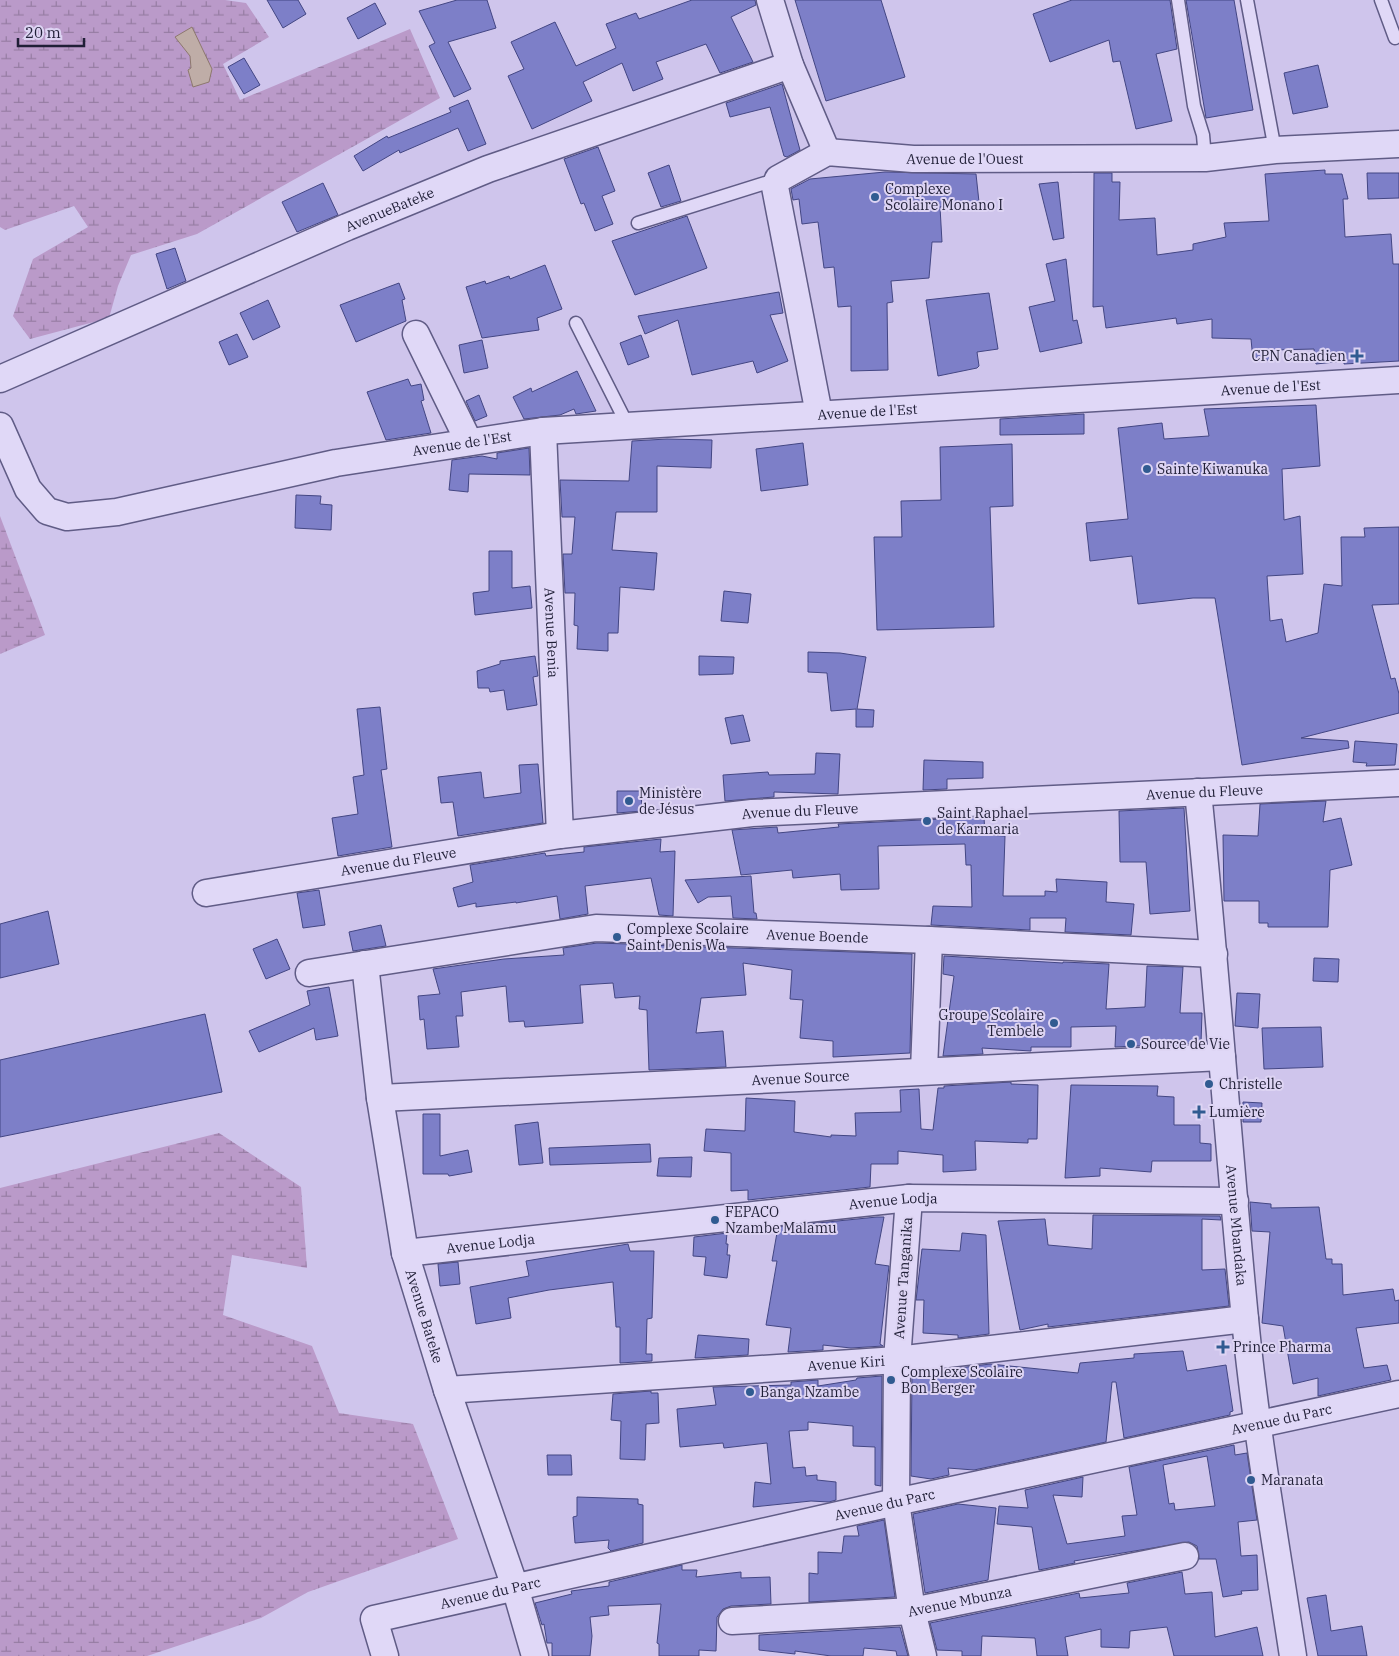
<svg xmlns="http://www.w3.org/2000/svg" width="1399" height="1656" font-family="'IBM Plex Serif',serif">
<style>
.wetland{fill:url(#wetland-marsh)}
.water{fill:#bfada7;stroke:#8d786e}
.building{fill:#7d7fc8;stroke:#434683;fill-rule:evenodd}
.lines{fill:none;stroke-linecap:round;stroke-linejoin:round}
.lane-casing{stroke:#605c86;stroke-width:15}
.street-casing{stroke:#605c86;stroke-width:29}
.lane{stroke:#e0d8f7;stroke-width:12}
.street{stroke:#e0d8f7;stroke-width:26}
.poi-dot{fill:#305b91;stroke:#ddd4f3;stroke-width:2}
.labels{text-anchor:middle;stroke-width:4;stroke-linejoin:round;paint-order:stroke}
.street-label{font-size:14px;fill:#201f37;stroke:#ddd4f3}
.poi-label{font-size:14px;fill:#201f37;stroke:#ddd4f3;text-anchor:start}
</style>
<defs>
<pattern id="wetland-marsh" width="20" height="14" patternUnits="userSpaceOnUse" patternTransform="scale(1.25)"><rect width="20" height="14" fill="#ba9ac9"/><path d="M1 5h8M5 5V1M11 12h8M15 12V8" fill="none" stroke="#977da4"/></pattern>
</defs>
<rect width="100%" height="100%" fill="#cfc5ec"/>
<g class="wetland">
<path d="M0 0H225L246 3 269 37 223 64 240 100 410 29 440 98 197 234 131 255 118 286 109 318 30 339 13 316 33 259 88 227 74 206 5 230 0 227Z"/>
<path d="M0 516 45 635 0 654Z"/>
<path d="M219 1133 301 1187 307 1268 232 1255 223 1315 312 1346 339 1413 413 1424 458 1539 308 1592 261 1618 147 1656H0V1188Z"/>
</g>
<path class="water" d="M192 27 212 69 209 82 193 87 188 70 191 68 190 56 175 37Z"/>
<g class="building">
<path d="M267 0H298L306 14 283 28Z"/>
<path d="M457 0H487L496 28 448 42 471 89 454 97 429 46 435 43 419 11Z"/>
<path d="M692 0H755L756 5 731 17 753 62 720 73 706 44 656 62 663 79 633 91 622 63 583 82 592 101 532 129 508 76 524 69 511 42 555 22 576 66 616 48 606 24 636 13 639 19Z"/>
<path d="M795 0H881L905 77 826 101Z"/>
<path d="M1072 0H1170L1177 49 1156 54 1172 121 1136 129 1120 61 1113 62 1109 40 1050 62 1033 14Z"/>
<path d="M1186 0H1234L1253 110 1206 118Z"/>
<path d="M375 3 386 24 358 39 347 18Z"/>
<path d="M244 58 260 85 244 94 228 67Z"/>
<path d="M1318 65 1328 107 1293 114 1284 73Z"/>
<path d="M782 84 800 150 787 157 784 156 770 107 730 117 726 103Z"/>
<path d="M468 100 486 144 468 151 458 128 400 153 399 150 363 171 354 156 387 136 388 138 451 112 449 108Z"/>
<path d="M598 147 615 191 602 196 613 224 595 231 584 203 581 204 564 159Z"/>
<path d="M669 165 681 201 661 207 648 173Z"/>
<path d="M1325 170V174H1342L1348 199H1343L1345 237 1391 234 1393 264H1399V361L1344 364V361L1316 364 1314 349 1275 350 1276 360H1253L1251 339 1212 338V319L1177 324 1176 318 1106 328 1103 306 1093 307 1094 173H1112V182H1120L1119 220 1155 218 1157 255 1193 250V244L1226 237 1224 223 1269 221 1265 174Z"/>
<path d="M885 172 976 174 979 202 940 207 942 242H932L929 278 891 281 893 302 887 303 888 370 851 371V306L838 307 834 267 824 268 818 222 802 224 799 199 793 200 791 189 810 179Z"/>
<path d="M1367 173H1399V198L1368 199Z"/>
<path d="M1058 182 1064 238 1053 240 1039 184Z"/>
<path d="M323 183 338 215 297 232 282 202Z"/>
<path d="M687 216 707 268 635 295 612 241Z"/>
<path d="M175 248 186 281 167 289 156 254Z"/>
<path d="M1066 259 1073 321 1077 320 1082 343 1040 352 1029 307 1055 301 1046 264Z"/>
<path d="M545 265 562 309 537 318 539 330 482 338 466 287 485 281 486 284 509 276 510 279Z"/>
<path d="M399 283 405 299 402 300 406 321 356 342 340 305Z"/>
<path d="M779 292 783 313 770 315 788 361 757 373 753 361 692 375 678 320 645 334 638 316Z"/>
<path d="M989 293 998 349 977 352 979 366 977 368 938 376 926 300Z"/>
<path d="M268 300 280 327 253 340 240 313Z"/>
<path d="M237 334 248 357 229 365 219 342Z"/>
<path d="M641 335 649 357 628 365 620 343Z"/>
<path d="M482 340 488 368 464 373 459 345Z"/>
<path d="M577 371 596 411 576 414 574 409 560 415 524 419 513 397 531 388 532 392Z"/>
<path d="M408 379 411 386 421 384 424 400 421 401 431 433 386 440 367 392Z"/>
<path d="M479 395 487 416 475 421 466 401Z"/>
<path d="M1316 405 1320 466 1282 469 1284 520 1300 516 1303 574 1267 576 1270 621 1282 619 1286 642 1318 633 1324 584 1342 586 1341 537H1365L1364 528 1399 527V604L1372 605 1391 679 1395 678 1399 694V713L1301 738 1348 741 1349 748 1242 765 1215 598H1193L1138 604 1132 556 1090 561 1086 523 1128 519 1118 428 1162 423 1164 439 1209 436 1204 409Z"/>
<path d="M1084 414V434L1000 435V419Z"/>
<path d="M667 439 712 440 711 468 657 466V512H616L612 550 657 553 654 590 620 587 618 633H608V651L577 649 578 626 574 625 575 593H565L563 554H572L575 517H562L560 480 629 481 632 441Z"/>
<path d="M803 443 808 485 761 491 756 449Z"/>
<path d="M1012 444 1013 506 990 507 994 627 877 630 874 537H902L901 501 941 500 940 447Z"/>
<path d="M529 448 530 475 469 474 468 492 449 490 452 460 482 456 497 459V453Z"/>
<path d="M296 495 321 496 320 504 332 505 331 530 295 528Z"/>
<path d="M489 551H512V588L530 586 532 608 475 615 473 593 489 591Z"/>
<path d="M724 591 751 594 748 623 721 621Z"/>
<path d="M808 652 840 653 866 657 857 709 874 710 873 727H856V709L831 711 827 673 808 672Z"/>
<path d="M535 656 538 676 533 677 537 705 507 710 504 690 490 692 489 688H478L477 671 500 664V661Z"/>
<path d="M699 656 734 657 733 674 699 675Z"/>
<path d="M380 707 387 769 381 770 392 847 338 856 332 818 358 814 353 777 364 775 357 709Z"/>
<path d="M743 715 750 741 731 744 725 718Z"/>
<path d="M1355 741 1397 744 1395 765 1366 766 1367 763 1353 762Z"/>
<path d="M816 753 840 754 838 794 774 792V797L725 801 723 775 768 772 769 775 815 774Z"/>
<path d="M924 760 983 762V778L947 779V789L923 790Z"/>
<path d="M538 764 543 823 458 836 453 802 441 803 438 777 481 772 484 798 521 793 519 765Z"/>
<path d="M617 791H641L642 811 617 813Z"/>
<path d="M1326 801 1323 822 1341 818 1352 865 1330 870 1328 927H1268V923H1259V901H1224L1223 835 1258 836 1260 804Z"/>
<path d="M1184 808 1190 911 1150 914 1146 862H1120L1119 811Z"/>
<path d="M984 817 985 835 1005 836 1003 896H1045V891L1057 892 1056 879 1107 882 1106 902 1134 904 1131 935 1065 932 1066 918H1030V930L931 925 933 906 972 907 971 865H966L965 844 878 846 879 889 841 890 840 874 793 878 792 870 741 875 732 830 777 827 778 833 839 827 838 824Z"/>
<path d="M661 839 660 852 675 851 673 916 659 915 651 878 585 886 588 914 560 919 557 896 516 903V902L476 907V903L458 907 453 888 473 882 470 865 545 853 546 856 584 852V847Z"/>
<path d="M751 876 754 913H756L757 919 733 918 731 896 708 897 698 903 685 880Z"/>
<path d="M319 890 325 925 303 928 297 893Z"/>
<path d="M48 911 59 964 0 978V924Z"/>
<path d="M381 925 386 946 353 951 349 932Z"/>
<path d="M277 939 290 969 266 979 253 949Z"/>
<path d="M597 943 628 944 629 948 647 945 912 954 910 1053 833 1057V1041L800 1038 803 1000 790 999 792 970 743 963 746 995 701 998 696 1033 723 1031 726 1067 649 1070 647 1010 639 1009 640 996 615 998 613 983 580 985 583 1023 525 1027 524 1021 509 1022 506 986 461 992 463 1016H456L459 1047 427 1049 424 1019 420 1020 418 996 440 994 433 969 504 959 564 955 563 948Z"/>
<path d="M944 956 1063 963V962L1109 964 1106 1009 1145 1007 1147 966 1183 967 1180 1013H1202L1201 1043 1115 1047 1116 1026 1071 1027V1047H1031V1051L982 1048 983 1054 943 1056 954 976 943 974Z"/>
<path d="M1314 958 1339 959 1338 982 1313 981Z"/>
<path d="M329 987 338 1036 316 1040 314 1028 259 1052 249 1031 310 1005 307 991Z"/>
<path d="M1237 993 1260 994 1258 1028 1235 1026Z"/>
<path d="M205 1014 222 1092 0 1137V1060Z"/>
<path d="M1321 1027 1323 1067 1264 1069 1262 1028Z"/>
<path d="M1011 1082V1084L1038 1085 1037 1139H1028V1143L975 1141 976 1170 943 1172V1155L898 1151V1164H871L870 1187 748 1200V1190L731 1191V1153L704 1151 706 1129 745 1131 746 1098 795 1101 794 1132 831 1137V1135L856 1136 855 1113 901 1112 900 1090 919 1089 921 1129 933 1130 938 1088H944V1086Z"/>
<path d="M1071 1085 1158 1086 1157 1096 1174 1097V1125H1200V1143L1211 1144V1161H1152L1151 1172 1100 1168V1176L1065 1178Z"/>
<path d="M1243 1102 1262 1103 1261 1122H1243Z"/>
<path d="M423 1114H440V1156L468 1150 472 1172 449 1176 448 1174H423Z"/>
<path d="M538 1122 543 1163 519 1165 515 1125Z"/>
<path d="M650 1144 651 1162 550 1165 549 1148Z"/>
<path d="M692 1157 691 1177 657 1176 659 1158Z"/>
<path d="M1250 1202 1271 1204V1208L1319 1207 1326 1259H1332V1264H1342L1343 1295 1393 1289 1395 1301 1399 1300V1323L1356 1328 1364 1368 1387 1365 1391 1380 1318 1396V1378L1293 1384 1283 1326 1262 1323 1270 1232 1252 1231Z"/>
<path d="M1093 1215 1220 1216 1221 1220 1202 1219V1270L1225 1269 1229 1306 1048 1327V1324L1020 1330 998 1221 1045 1219 1048 1245 1092 1249Z"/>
<path d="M877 1217H884L875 1264 889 1266 880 1344 883 1346 851 1348 823 1345V1350L788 1352 791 1328 766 1325 777 1261H772L778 1227Z"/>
<path d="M727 1233 726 1244H728L727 1255H730L727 1278 704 1275 706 1257 693 1256 694 1237Z"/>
<path d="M962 1233 986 1235 989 1334 958 1338V1335L923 1333 924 1300H916L922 1249 960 1251Z"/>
<path d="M628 1244 630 1251H654L652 1318 647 1319 646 1354H652V1361L620 1363V1327H616L613 1282 549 1290 508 1298 511 1318 476 1324 470 1287 529 1276 526 1261Z"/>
<path d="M458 1262 460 1284 440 1286 438 1264Z"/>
<path d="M698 1335 749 1339 748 1355 695 1358Z"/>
<path d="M1183 1351 1187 1371 1226 1365 1233 1411 1230 1412V1415L1124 1438 1116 1382H1112L1106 1442 974 1470 948 1468 949 1475 931 1479 911 1476 912 1373 925 1372 960 1375 959 1368 990 1364 1078 1373 1080 1363 1134 1358V1354Z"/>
<path d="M882 1376 881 1486 875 1485V1447L853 1446V1426L808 1422V1430L789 1431 793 1468 805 1467 806 1476 817 1475V1480L836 1482V1500L829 1502 811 1501 753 1507 755 1482 771 1484 767 1443 724 1448 723 1443 680 1447 677 1409 716 1405 713 1387 791 1385V1382L818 1380V1386L856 1380 857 1378Z"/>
<path d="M651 1391V1393H658L659 1423 646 1424 645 1460 620 1459 621 1421 611 1420 613 1394Z"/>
<path d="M1234 1445 1235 1455 1247 1453 1257 1520 1238 1522 1241 1556 1257 1555 1258 1590 1241 1591 1242 1594 1223 1597 1216 1559H1199L1197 1546 1189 1542 1074 1561 1075 1563 1039 1570 1032 1527 997 1524 999 1506 1028 1508 1025 1490 1083 1477 1082 1497 1053 1495 1067 1544 1125 1536 1122 1516 1137 1515 1129 1467ZM1207 1456 1215 1506 1175 1510 1174 1503 1169 1504 1163 1465Z"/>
<path d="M547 1455H571L572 1475H548Z"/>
<path d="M577 1497 638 1499V1504L643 1505V1543L611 1551 608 1548 609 1540 575 1543 573 1517 577 1516Z"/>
<path d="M958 1504 996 1508 988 1580 925 1593 913 1514Z"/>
<path d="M884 1520 895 1597 809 1602V1573L818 1574V1552L842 1553 844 1536H859L857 1526Z"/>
<path d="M682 1565V1570H697L696 1577 741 1572V1578L770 1577 771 1604 731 1606 723 1609 717 1617 716 1651 699 1650V1656H659V1644L657 1643 661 1604 608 1606 609 1615 590 1617 592 1636 590 1656H552V1643H547L544 1624 542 1625 535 1603 572 1594 571 1591 609 1586V1582Z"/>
<path d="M1182 1572 1185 1594 1212 1592 1215 1637 1257 1627 1263 1656H1174L1167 1627 1130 1631 1129 1648 1101 1647V1629L1065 1637 1068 1656H1037L1035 1638 982 1636 981 1656H962V1651L937 1650 930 1623 1079 1593 1080 1598 1129 1593 1127 1583Z"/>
<path d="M1326 1595 1331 1631 1362 1626 1367 1656H1318L1307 1598Z"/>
<path d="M900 1627 908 1656H897L896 1651 864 1648 863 1656H831L795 1651V1654L759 1650V1635Z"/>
</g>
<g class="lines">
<g class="lane-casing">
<g id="lane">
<path d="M1178 0 1194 106 1203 135 1205 158"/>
<path d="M1247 0 1275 150"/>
<path d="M1381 0 1395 38"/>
<path d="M638 223 778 179"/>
<path d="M576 323 628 426"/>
</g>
</g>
<g class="street-casing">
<g id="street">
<path d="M770 0 790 65 827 152"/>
<path d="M416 334 469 442"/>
<path id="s1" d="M0 379 347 227 488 169 790 65"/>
<path id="s2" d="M819 414 775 187 778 179 827 152 913 159 1205 158 1275 150 1399 144"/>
<path id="s3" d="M0 426 28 489 47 511 67 517 117 512 336 463 543 431 1399 380"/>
<path id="s4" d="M543 431 560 835"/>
<path id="s5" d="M1198 792C1216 968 1228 1143 1245 1319 1256 1432 1276 1544 1293 1656"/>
<path id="s6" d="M206 893 560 835 752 813 1399 783"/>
<path id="s7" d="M365 964 380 1098 405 1253 447 1390 515 1587 535 1656"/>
<path id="s8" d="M309 973 596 928 929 940 1214 954"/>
<path d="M924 1071 929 940"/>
<path id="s9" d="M380 1098C661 1086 941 1070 1222 1057"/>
<path d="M909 1198 897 1360 896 1502 912 1611 923 1656"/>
<path id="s10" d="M405 1253 909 1198 1235 1201"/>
<path id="s11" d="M447 1390 897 1360 1245 1319"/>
<path id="s12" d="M732 1621 912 1611 1185 1556"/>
<path id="s13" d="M385 1656 374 1619 896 1502 1399 1394"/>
</g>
</g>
<use href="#lane" class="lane"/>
<use href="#street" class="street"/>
</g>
<g class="poi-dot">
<circle cx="875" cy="197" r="5"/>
<path d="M1354.5 348.5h5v5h5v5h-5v5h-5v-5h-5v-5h5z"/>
<circle cx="1147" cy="469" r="5"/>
<circle cx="629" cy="801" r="5"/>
<circle cx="927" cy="821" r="5"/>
<circle cx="617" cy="937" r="5"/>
<circle cx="1054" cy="1023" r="5"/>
<circle cx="1131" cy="1044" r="5"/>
<circle cx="1209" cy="1084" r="5"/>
<path d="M1196.5 1104.5h5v5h5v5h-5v5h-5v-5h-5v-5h5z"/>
<circle cx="715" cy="1220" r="5"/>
<path d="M1220.5 1339.5h5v5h5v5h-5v5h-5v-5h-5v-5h5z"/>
<circle cx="891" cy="1380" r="5"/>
<circle cx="750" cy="1392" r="5"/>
<circle cx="1251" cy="1480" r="5"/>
</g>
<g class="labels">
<g class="street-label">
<text dy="5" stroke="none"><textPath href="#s2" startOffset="434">Avenue de l'Ouest</textPath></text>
<text dy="5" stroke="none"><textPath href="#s1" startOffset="425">AvenueBateke</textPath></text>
<text dy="5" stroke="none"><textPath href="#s3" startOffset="1332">Avenue de l'Est</textPath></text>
<text dy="5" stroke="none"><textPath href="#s3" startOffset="928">Avenue de l'Est</textPath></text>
<text dy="5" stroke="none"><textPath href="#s3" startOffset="521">Avenue de l'Est</textPath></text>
<text dy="5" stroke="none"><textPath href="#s4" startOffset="202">Avenue Benia</textPath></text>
<text dy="5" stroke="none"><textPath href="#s6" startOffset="1005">Avenue du Fleuve</textPath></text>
<text dy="5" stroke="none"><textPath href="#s6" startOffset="600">Avenue du Fleuve</textPath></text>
<text dy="5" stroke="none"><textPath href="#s6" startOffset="195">Avenue du Fleuve</textPath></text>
<text dy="5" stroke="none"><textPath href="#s8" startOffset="512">Avenue Boende</textPath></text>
<text dy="5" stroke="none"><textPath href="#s9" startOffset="421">Avenue Source</textPath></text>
<text dy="5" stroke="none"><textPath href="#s10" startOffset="491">Avenue Lodja</textPath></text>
<text dy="5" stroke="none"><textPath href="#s5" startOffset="435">Avenue Mbandaka</textPath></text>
<text dy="5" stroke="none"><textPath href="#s10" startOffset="86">Avenue Lodja</textPath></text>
<text transform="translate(903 1278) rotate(-86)" y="5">Avenue Tanganika</text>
<text dy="5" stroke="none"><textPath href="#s7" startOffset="358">Avenue Bateke</textPath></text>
<text dy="5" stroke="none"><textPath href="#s11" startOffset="400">Avenue Kiri</textPath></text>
<text dy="5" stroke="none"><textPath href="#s13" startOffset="968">Avenue du Parc</textPath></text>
<text dy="5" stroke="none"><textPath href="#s13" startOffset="562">Avenue du Parc</textPath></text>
<text dy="5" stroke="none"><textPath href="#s13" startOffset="158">Avenue du Parc</textPath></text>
<text dy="5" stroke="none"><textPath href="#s12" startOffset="229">Avenue Mbunza</textPath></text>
</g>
<g class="poi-label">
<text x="885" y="194">Complexe<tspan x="885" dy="16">Scolaire Monano I</tspan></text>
<text x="1346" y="361" text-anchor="end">CPN Canadien</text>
<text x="1157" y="474">Sainte Kiwanuka</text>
<text x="639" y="798">Ministère<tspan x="639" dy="16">de Jésus</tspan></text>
<text x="937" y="818">Saint Raphael<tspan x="937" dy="16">de Karmaria</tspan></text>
<text x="627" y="934">Complexe Scolaire<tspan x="627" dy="16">Saint Denis Wa</tspan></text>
<text x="1044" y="1020" text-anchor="end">Groupe Scolaire<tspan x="1044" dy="16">Tembele</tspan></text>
<text x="1141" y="1049">Source de Vie</text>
<text x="1219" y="1089">Christelle</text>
<text x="1209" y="1117">Lumière</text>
<text x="725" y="1217">FEPACO<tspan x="725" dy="16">Nzambe Malamu</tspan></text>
<text x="1233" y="1352">Prince Pharma</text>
<text x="901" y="1377">Complexe Scolaire<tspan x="901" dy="16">Bon Berger</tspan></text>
<text x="760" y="1397">Banga Nzambe</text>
<text x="1261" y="1485">Maranata</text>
</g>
</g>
<path d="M18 38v8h66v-8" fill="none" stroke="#201f37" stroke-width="2.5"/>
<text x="25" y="38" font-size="15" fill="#201f37" stroke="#ddd4f3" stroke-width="4" paint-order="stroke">20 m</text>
</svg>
